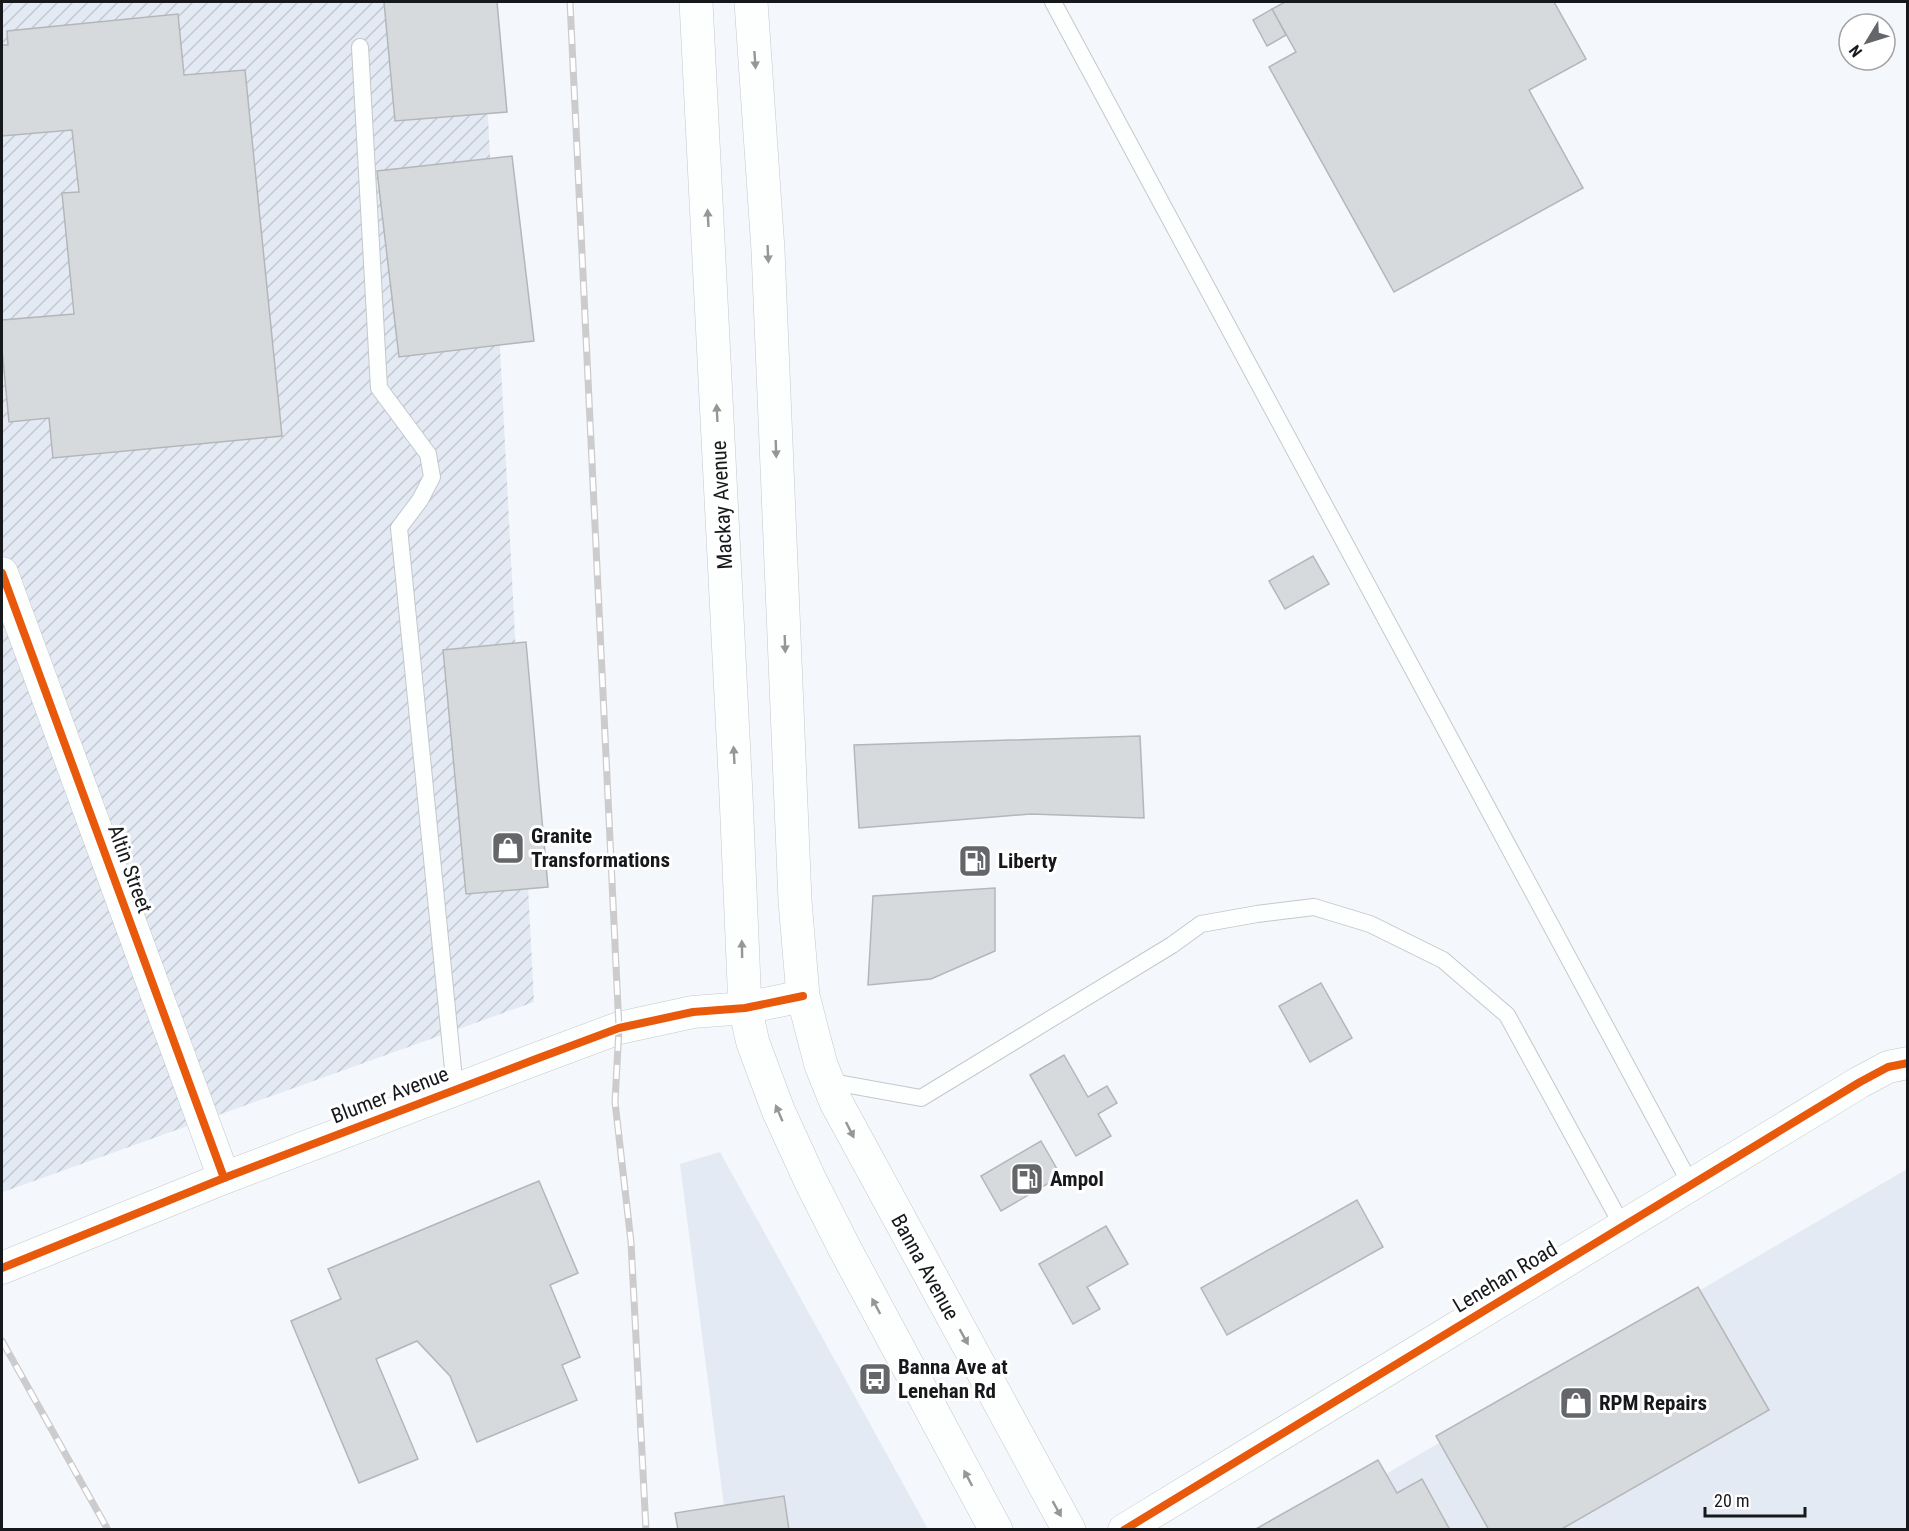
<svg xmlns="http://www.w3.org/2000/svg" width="1909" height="1531" font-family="'Roboto Condensed',sans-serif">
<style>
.built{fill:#e4eaf3}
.industrial{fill:url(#industrial-furrows)}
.building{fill:#d7dadd;stroke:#b4b6ba;stroke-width:1.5}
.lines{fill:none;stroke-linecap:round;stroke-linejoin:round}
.service-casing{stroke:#c5c8cb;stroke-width:18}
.minor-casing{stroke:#c5c8cb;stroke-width:33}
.primary-casing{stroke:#c5c8cb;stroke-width:34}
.service{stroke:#fdfefe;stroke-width:16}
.minor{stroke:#fdfefe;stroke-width:32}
.primary{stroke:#fdfefe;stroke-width:33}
.rail-casing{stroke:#ccccce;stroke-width:7}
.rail{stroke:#fff;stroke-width:4.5;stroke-dasharray:14;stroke-linecap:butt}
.cycleway-casing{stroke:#fff;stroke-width:11}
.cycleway{stroke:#e8590c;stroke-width:8}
.oneway{fill:#959698}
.labels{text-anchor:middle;stroke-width:6;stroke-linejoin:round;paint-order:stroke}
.street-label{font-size:21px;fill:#16181b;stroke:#fff}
.poi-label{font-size:21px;font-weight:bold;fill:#16181b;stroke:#fff;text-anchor:start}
</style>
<defs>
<pattern id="industrial-furrows" width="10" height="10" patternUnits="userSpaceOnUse" patternTransform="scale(1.5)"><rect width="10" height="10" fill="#e4eaf3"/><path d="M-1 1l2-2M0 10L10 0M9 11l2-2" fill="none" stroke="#c3c8d0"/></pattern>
</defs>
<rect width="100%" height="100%" fill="#f4f7fb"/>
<g class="built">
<path d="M720 1152 928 1529H727L680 1164Z"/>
<path d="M1907 1169V1529H1292Z"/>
</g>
<path class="industrial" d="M2 2H482L534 1002 3 1192Z"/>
<g class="building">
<path d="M384 2H497L507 112 395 121Z"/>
<path d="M1285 2H1554L1586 59 1529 90 1583 188 1394 292 1269 67 1296 52 1272 9Z"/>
<path d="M1272 9 1286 35 1267 46 1253 20Z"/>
<path d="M178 14 184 75 245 70 282 436 53 458 49 418 9 422 2 349V320L74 314 62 193 79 192 72 130 2 136V45H8L7 31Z"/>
<path d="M512 156 534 341 399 357 377 171Z"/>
<path d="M1313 556 1329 584 1285 609 1269 581Z"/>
<path d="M526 642 548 887 466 894 443 650Z"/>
<path d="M1140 736 1144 818 1031 814 859 828 854 745Z"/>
<path d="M995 888V951L931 979 868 985 873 896Z"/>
<path d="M1321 983 1352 1038 1310 1062 1279 1006Z"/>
<path d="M1064 1055 1088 1097 1107 1086 1117 1103 1098 1114 1111 1136 1076 1156 1030 1075Z"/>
<path d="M1041 1141 1061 1176 1001 1211 981 1176Z"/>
<path d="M539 1181 578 1273 550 1285 580 1357 562 1365 577 1400 477 1442 450 1376 417 1341 376 1359 418 1459 359 1483 291 1321 341 1299 328 1269Z"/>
<path d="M1357 1200 1383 1247 1227 1335 1201 1288Z"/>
<path d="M1106 1226 1128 1264 1087 1287 1100 1309 1073 1324 1039 1264Z"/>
<path d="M1698 1287 1769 1410 1560 1530H1489L1436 1436Z"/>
<path d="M1378 1460 1397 1493 1422 1479 1450 1530H1254Z"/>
<path d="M784 1496 789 1530H678L675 1513Z"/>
</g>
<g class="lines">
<g class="service-casing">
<g id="service">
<path d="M1053 2 1691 1185"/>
<path d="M360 47 379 388 428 454 432 477 420 500 399 528 455 1089"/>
<path d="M827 1081 921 1098 1172 945 1201 924 1257 914 1314 907 1370 924 1443 960 1507 1015 1623 1227"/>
</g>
</g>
<g class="minor-casing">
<g id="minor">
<path d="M2 573 224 1178"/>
<path d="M2 1268 224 1178 536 1059 619 1028 693 1012 745 1008 803 996"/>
<path d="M1124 1530 1860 1082 1888 1067 1908 1063"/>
</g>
</g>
<g class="primary-casing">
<g id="primary">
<path d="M696 2 736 795 745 1008 753 1043 778 1110 811 1182 845 1249 996 1530"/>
<path d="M751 2 768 250 795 901 803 996 821 1065 836 1102 1069 1530"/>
</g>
</g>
<use href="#service" class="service"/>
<use href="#minor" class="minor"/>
<use href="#primary" class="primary"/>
<g class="rail-casing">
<g id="rail">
<path d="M570 2 619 1028 615 1102 631 1242 646 1530"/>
<path d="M2 1341 108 1530"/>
</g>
</g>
<use href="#rail" class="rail"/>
<g class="cycleway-casing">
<g id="cycleway">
<path d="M2 573 224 1178"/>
<path d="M2 1268 224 1178 536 1059 619 1028 693 1012 745 1008 803 996"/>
<path d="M1124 1530 1860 1082 1888 1067 1908 1063"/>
</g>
</g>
<use href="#cycleway" class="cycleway"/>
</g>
<defs><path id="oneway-solid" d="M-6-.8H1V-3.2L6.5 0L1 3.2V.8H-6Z" transform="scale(1.5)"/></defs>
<g class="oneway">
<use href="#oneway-solid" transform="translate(755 60) rotate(86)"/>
<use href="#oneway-solid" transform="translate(708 218) rotate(-93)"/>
<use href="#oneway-solid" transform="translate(768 254) rotate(87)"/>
<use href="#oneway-solid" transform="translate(717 413) rotate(-93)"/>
<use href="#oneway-solid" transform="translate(776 449) rotate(88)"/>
<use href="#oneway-solid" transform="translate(785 644) rotate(88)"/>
<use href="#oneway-solid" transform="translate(734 755) rotate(-93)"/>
<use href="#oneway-solid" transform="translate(742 949) rotate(-91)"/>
<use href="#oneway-solid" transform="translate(779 1113) rotate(-113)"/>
<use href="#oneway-solid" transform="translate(850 1130) rotate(63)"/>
<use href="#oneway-solid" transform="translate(876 1306) rotate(-118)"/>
<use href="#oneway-solid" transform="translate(964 1337) rotate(61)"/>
<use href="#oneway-solid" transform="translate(968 1478) rotate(-118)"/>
<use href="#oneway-solid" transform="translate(1057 1509) rotate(61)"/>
</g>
<defs>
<g id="shop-square" transform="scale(1.725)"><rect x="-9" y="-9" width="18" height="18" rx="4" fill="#646669" stroke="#fff"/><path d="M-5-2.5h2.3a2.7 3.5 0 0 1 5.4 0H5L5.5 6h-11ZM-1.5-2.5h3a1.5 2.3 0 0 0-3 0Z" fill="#fff"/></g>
<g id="fuel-square" transform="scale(1.725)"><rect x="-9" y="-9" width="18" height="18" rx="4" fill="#646669" stroke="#fff"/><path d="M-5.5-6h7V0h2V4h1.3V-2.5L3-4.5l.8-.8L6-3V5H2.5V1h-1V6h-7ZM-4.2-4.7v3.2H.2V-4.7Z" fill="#fff"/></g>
<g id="bus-square" transform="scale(1.725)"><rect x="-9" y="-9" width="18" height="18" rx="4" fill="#646669" stroke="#fff"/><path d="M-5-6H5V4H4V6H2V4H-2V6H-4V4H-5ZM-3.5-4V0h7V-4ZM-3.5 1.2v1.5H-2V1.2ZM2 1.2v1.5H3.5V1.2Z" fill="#fff"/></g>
</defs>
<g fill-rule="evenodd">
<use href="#shop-square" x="508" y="848"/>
<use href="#fuel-square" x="975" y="861"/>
<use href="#fuel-square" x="1027" y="1179"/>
<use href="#bus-square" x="875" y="1379"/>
<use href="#shop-square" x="1576" y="1403"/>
</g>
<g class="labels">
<g class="street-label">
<text transform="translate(722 505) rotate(-93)" y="7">Mackay Avenue</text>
<text transform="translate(130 869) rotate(70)" y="7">Altin Street</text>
<text transform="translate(390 1095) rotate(-21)" y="7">Blumer Avenue</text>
<text transform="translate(925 1267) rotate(61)" y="7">Banna Avenue</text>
<text transform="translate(1505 1277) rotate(-31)" y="7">Lenehan Road</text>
</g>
<g class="poi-label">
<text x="531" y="843">Granite<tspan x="531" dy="24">Transformations</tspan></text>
<text x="998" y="868">Liberty</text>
<text x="1050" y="1186">Ampol</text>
<text x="898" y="1374">Banna Ave at<tspan x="898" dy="24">Lenehan Rd</tspan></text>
<text x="1599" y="1410">RPM Repairs</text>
</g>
</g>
<rect width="1909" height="1531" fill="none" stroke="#16181b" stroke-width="6"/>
<g transform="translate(1867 42) rotate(232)"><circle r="28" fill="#ffffff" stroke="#a2a3a4" stroke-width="1.5"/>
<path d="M0-4.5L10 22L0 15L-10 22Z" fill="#646669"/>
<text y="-9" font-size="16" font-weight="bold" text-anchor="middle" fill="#16181b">N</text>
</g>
<path d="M1705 1507v9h100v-9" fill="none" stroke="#16181b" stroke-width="3"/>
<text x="1714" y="1507" font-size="18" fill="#16181b" stroke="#ffffff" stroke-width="4.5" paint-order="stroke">20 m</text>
</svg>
